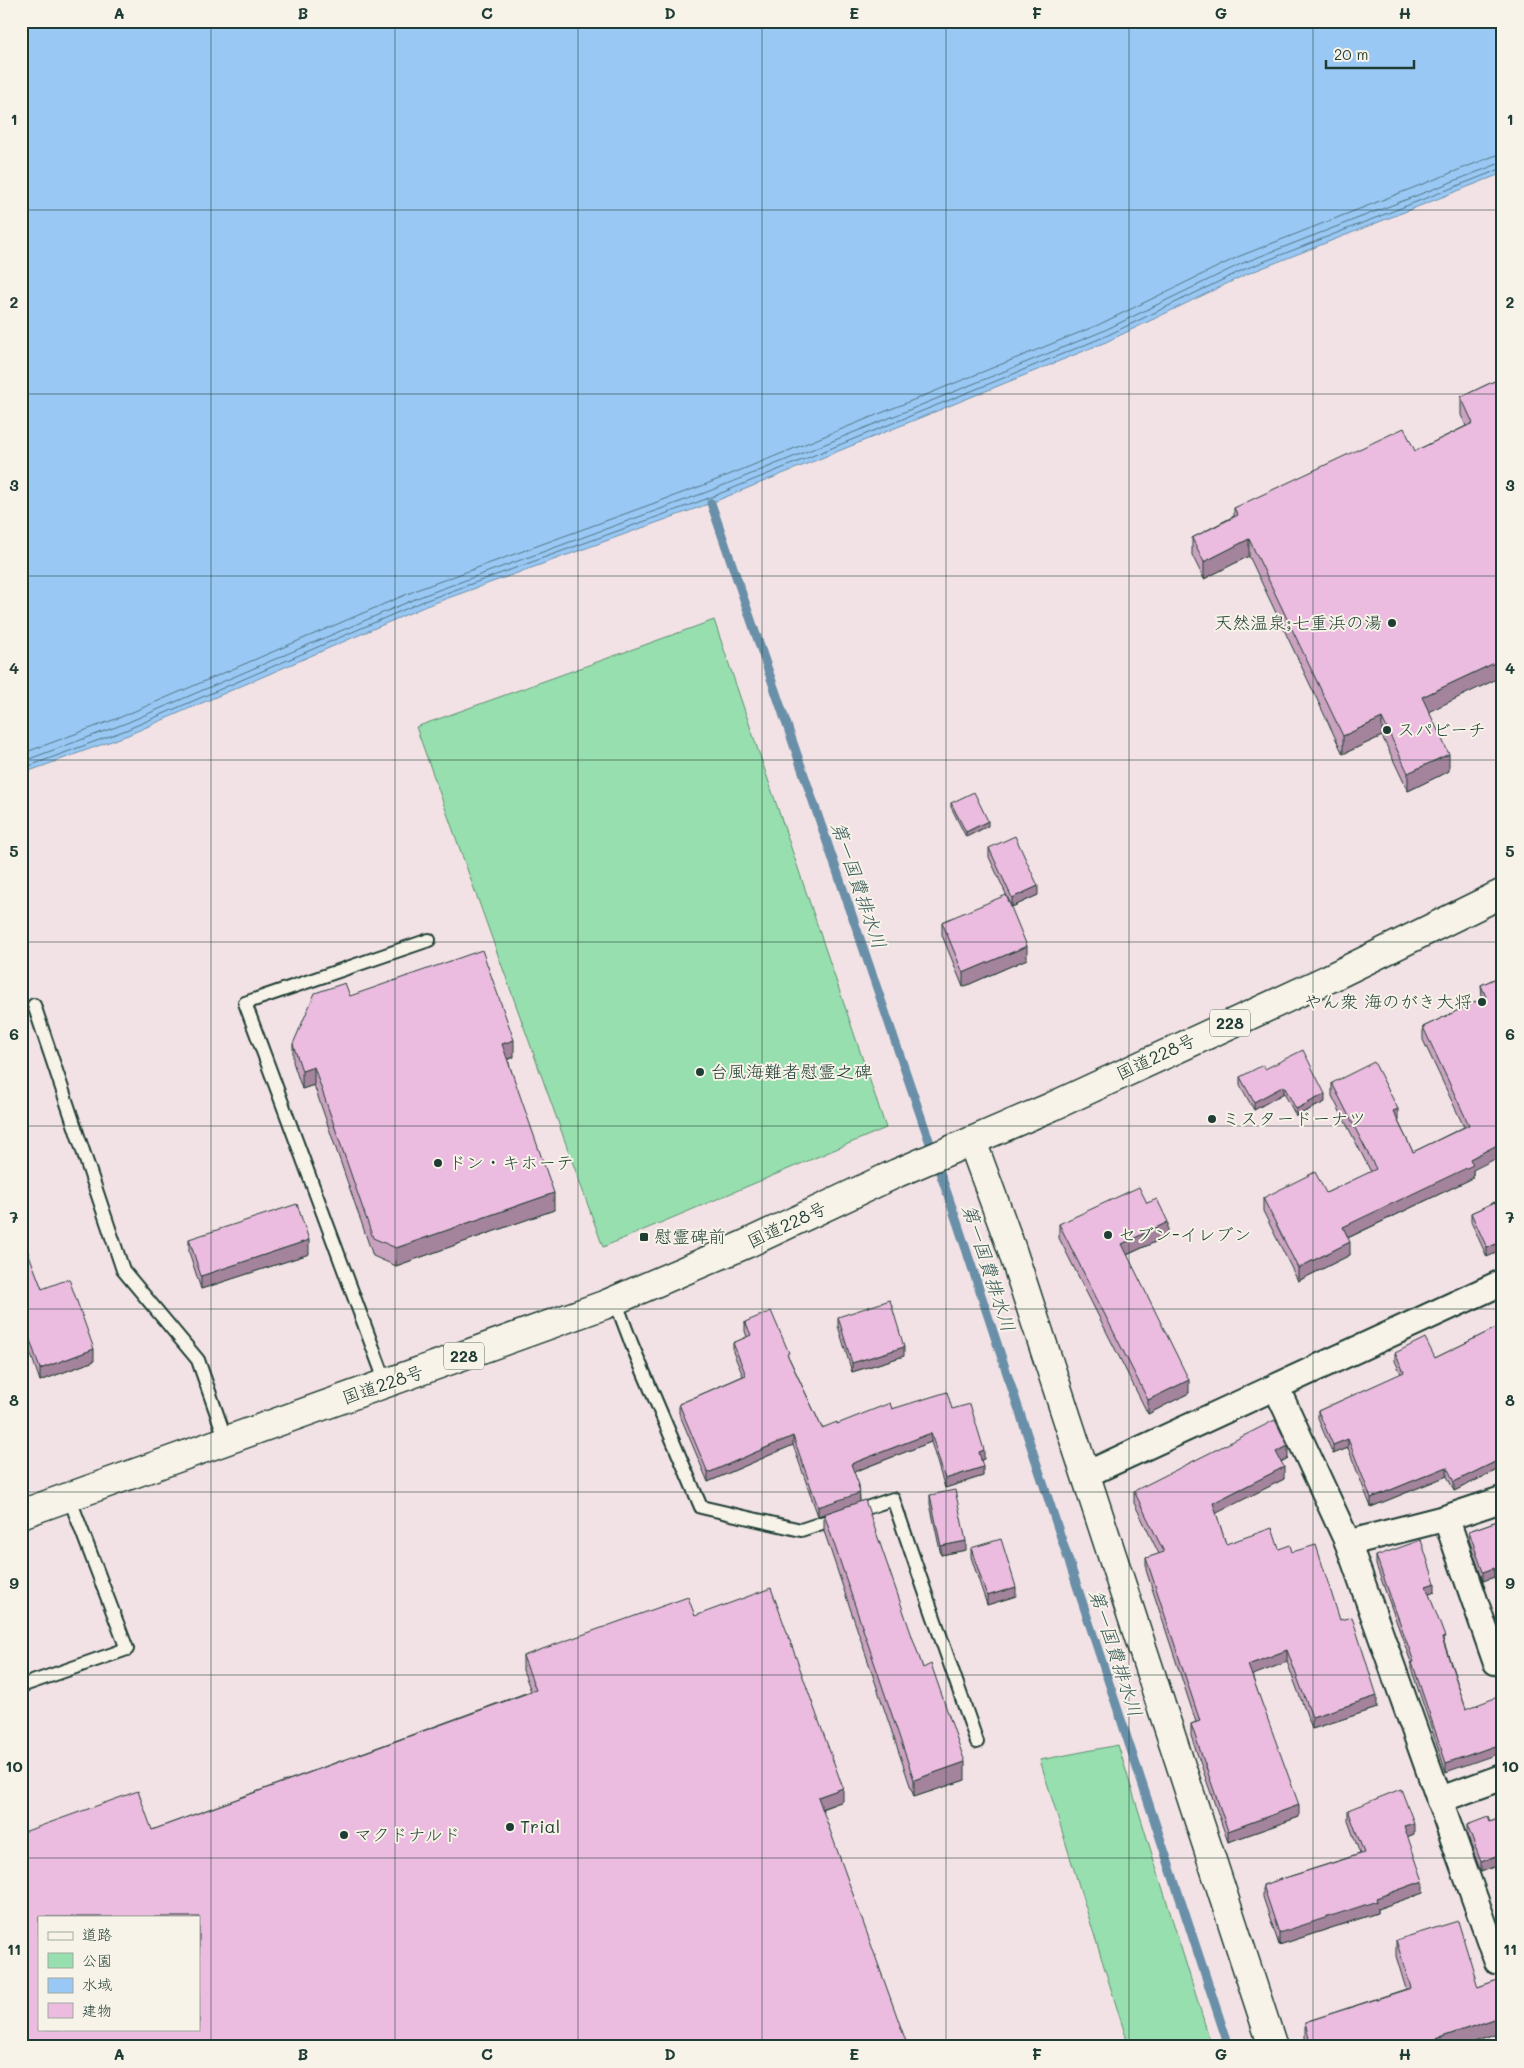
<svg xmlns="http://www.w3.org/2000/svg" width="1524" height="2068" font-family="Mali,'Klee One',sans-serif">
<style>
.green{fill:#97dfae;stroke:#5b8e71}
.water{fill:#9ac8f5;stroke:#6990a8}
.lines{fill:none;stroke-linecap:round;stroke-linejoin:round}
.shore{stroke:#507581;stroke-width:1}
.stream{stroke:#6990a8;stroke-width:9}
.service-casing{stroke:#1f3d34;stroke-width:16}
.minor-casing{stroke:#1f3d34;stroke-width:29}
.tertiary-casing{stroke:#1f3d34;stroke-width:31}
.trunk-casing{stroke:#1f3d34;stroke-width:31}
.service{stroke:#f7f3e8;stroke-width:12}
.minor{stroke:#f7f3e8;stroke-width:25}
.tertiary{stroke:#f7f3e8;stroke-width:28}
.trunk{stroke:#f7f3e8;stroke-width:28}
.wall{fill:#caa2c0;stroke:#1f3d34}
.shaded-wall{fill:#a4849c;stroke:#1f3d34}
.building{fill:#ebbcdf;stroke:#1f3d34;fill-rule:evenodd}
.grid{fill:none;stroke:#1f3d34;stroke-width:1;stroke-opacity:0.55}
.poi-dot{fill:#1f3d34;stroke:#f7f3e8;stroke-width:2}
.labels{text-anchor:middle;stroke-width:4;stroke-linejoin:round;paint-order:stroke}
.shield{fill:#f7f3e8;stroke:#60746a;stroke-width:1}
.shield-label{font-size:16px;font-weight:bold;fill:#1f3d34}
.poi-label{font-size:18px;fill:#1f3d34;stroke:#f7f3e8;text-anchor:start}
.street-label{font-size:18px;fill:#1f3d34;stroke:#f7f3e8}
.water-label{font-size:19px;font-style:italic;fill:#38595b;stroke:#f7f3e8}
.neatline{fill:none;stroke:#1f3d34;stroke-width:2}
.grid-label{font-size:16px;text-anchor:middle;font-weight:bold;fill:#1f3d34}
</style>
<rect width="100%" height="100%" fill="#f3e2e5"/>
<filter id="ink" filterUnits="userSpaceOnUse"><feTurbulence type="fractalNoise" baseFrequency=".02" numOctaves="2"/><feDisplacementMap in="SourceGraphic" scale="10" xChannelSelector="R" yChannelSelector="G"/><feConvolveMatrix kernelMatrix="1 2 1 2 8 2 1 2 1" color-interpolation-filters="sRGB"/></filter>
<g filter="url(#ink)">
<g class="green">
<path d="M714 620 886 1128 603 1247 416 727Z"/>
<path d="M1118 1745 1212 2047H1129L1040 1760Z"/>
</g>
<path class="water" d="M21 21H1503V173L1247 274 1106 342 711 503 426 606 128 735 21 774Z"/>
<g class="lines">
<g class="shore">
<path d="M21 754 121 717 419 589 704 485 1098 325 1240 256 1494 156 1503 154"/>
<path d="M21 762 124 724 422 596 707 492 1101 332 1243 263 1503 162"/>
<path d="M21 769 126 730 424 601 709 498 1104 337 1245 269 1503 168"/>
</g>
<path class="stream" d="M711 503 958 1225 1229 2047"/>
<g class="service-casing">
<g id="service">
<path d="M34 1005 123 1270 198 1360 226 1440"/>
<path d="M615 1300 632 1345 701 1507 801 1530 893 1499 977 1742"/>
<path d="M386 1383 245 1003 429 940"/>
<path d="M21 1686 127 1649 69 1497"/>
</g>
</g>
<g class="minor-casing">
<g id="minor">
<path d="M1276 1387 1348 1543 1497 1961 1503 1959"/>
<path d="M1087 1474 1503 1282"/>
<path d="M1446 1518 1496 1662 1503 1659"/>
<path d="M1348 1543 1446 1518 1503 1499"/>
<path d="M1439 1800 1503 1777"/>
</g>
</g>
<g class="tertiary-casing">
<path id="tertiary" d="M972 1141 1011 1247 1273 2047"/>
</g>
<g class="trunk-casing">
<path id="trunk" d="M21 1514 604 1305 746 1244 897 1173 1051 1107 1328 979 1503 893"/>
</g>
<use href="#service" class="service"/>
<use href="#minor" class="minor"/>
<use href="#tertiary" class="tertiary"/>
<use href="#trunk" class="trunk"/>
</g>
<g class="wall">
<path d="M1503 377V676L1429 711 1449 771 1408 791 1382 736 1343 754 1249 556 1204 579 1192 555V538L1234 516V508L1415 451 1466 426 1461 415V397Z"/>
<path d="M951 803 988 826 966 837 951 807Z"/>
<path d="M989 848 1038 895 1012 907 989 857Z"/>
<path d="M942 922 1027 959 963 987 942 935Z"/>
<path d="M1503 975 1473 1170V1178L1348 1238 1350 1255 1298 1281 1263 1211V1198L1326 1193 1371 1172 1332 1096V1083L1398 1121 1413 1152 1464 1127 1423 1040V1027L1482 999 1481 985Z"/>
<path d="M350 996 514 1057 508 1060 554 1210 396 1266 373 1256 314 1085 302 1089 293 1062V1044Z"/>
<path d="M1265 1069 1325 1102 1296 1116 1284 1093 1254 1110 1240 1085V1077Z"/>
<path d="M1495 1202 1487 1257 1471 1222V1213Z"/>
<path d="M1147 1203 1168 1236 1127 1255 1189 1393 1148 1414 1059 1238V1224Z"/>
<path d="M21 1239 42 1289 94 1361 40 1381 28 1346 21 1348Z"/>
<path d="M189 1239 309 1254 201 1289 189 1252Z"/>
<path d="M838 1317 904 1356 852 1372 838 1326Z"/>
<path d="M1503 1320V1467L1454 1491 1447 1476 1371 1507 1348 1448 1333 1454 1318 1419V1411L1401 1374 1395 1361V1353L1435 1358 1500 1326V1321Z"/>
<path d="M745 1322 789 1358 822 1428 892 1409H952L984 1459 981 1460 983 1476 945 1488 931 1442 854 1472 859 1490 860 1501 965 1780 914 1797 824 1531V1514L818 1516 793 1445 708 1482 679 1413V1404L743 1376 733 1352V1343L747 1337 745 1331Z"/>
<path d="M1288 1458 1281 1462 1284 1479 1216 1513 1226 1544 1279 1549 1292 1552 1340 1620 1377 1708 1312 1729 1287 1662 1252 1675 1299 1817 1228 1842 1191 1736V1724L1196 1722 1146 1570V1558L1159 1554 1134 1503V1491Z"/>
<path d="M930 1495 966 1550 941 1555 930 1504Z"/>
<path d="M1503 1519V1600L1494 1577 1483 1581 1469 1540V1531Z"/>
<path d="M971 1548 1016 1596 987 1605 971 1557Z"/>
<path d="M1376 1556 1435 1592 1429 1594 1445 1645 1466 1709 1446 1772 1412 1671V1665L1376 1565Z"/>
<path d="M695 1616 843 1801 822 1809 21 2047V1833L152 1830 531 1691 523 1670V1656Z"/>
<path d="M1348 1810 1414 1834 1407 1837 1423 1893 1377 1909V1913L1279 1945 1263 1897V1885L1360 1854 1348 1821Z"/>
<path d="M1503 1817V1863L1481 1872 1467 1835V1825L1490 1822Z"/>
<path d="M1396 1940 1478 1987 1503 1978V2032L1460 2047H1307L1305 2038V2022L1406 1989 1396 1956Z"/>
</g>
<g class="shaded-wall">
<path d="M1249 539V556L1204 579V562Z"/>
<path d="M1503 659V676L1422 715V697Z"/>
<path d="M1382 718V736L1343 754V736Z"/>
<path d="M1449 754V771L1408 791V773Z"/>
<path d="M988 821V826L966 837V832Z"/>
<path d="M1038 886V895L1012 907V898Z"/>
<path d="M1027 946V959L963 987V973Z"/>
<path d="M514 1040V1057L502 1061V1044Z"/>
<path d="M314 1067V1085L302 1089V1071Z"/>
<path d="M1284 1086V1093L1254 1110V1102Z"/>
<path d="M1325 1094V1102L1296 1116V1109Z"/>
<path d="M1398 1109V1122L1393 1111Z"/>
<path d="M1503 1142V1155L1473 1170V1178L1343 1240V1227L1470 1159Z"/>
<path d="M554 1193V1210L396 1266V1248Z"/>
<path d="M1168 1222V1236L1122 1257V1244Z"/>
<path d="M309 1240V1254L201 1289V1276Z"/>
<path d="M1503 1241V1250L1487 1257V1248Z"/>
<path d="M1350 1242V1255L1298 1281V1268Z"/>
<path d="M28 1334V1346L21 1348V1337Z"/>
<path d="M904 1347V1356L852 1372V1363Z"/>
<path d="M94 1349V1361L40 1381V1369Z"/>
<path d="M1189 1380V1393L1148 1414V1400Z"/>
<path d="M931 1433V1442L851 1473V1464Z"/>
<path d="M793 1436V1445L708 1482V1473Z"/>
<path d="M1348 1439V1448L1333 1454V1445Z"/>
<path d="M1288 1446V1458L1276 1464V1452Z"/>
<path d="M984 1450V1459L979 1461V1452Z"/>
<path d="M1503 1458V1467L1454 1491V1482Z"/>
<path d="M983 1467V1476L945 1488V1479Z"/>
<path d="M1284 1467V1479L1213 1515V1503Z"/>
<path d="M1447 1467V1476L1371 1507V1498Z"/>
<path d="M859 1485 860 1502 818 1516V1507Z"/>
<path d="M966 1541V1550L941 1555V1546Z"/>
<path d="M1494 1568V1577L1483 1581V1572Z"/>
<path d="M1435 1583V1592L1426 1595V1586Z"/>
<path d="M1016 1587V1596L987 1605V1596Z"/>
<path d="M1287 1650V1662L1248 1677V1665Z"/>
<path d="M1377 1696V1708L1312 1729V1717Z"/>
<path d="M1503 1743V1752L1446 1772V1763Z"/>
<path d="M965 1762V1780L914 1797V1780Z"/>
<path d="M843 1788V1801L818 1810V1797Z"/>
<path d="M1299 1805V1817L1228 1842V1831Z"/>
<path d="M1414 1823V1834L1404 1838V1826Z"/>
<path d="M1503 1853V1863L1481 1872V1862Z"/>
<path d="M1423 1881V1893L1377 1909V1913L1279 1945V1933Z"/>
<path d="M1503 2016V2032L1460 2047H1413Z"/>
</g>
<g class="building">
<path d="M1503 377V659L1422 697 1449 754 1408 773 1382 718 1343 736 1249 539 1204 562 1192 538 1238 515 1234 508 1404 428 1415 451 1473 423 1461 397Z"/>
<path d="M974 792 988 821 966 832 951 803Z"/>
<path d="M1015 836 1038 886 1012 898 989 848Z"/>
<path d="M1006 895 1027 946 963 973 942 922Z"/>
<path d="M482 950 514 1040 502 1044 554 1193 396 1248 373 1238 314 1067 302 1071 293 1044 315 993 345 983 350 996Z"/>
<path d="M1503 975V1142L1470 1159 1473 1165 1343 1227 1350 1242 1298 1268 1263 1198 1315 1172 1326 1193 1376 1169 1332 1083 1374 1062 1398 1109 1393 1111 1413 1152 1469 1125 1423 1027 1486 997 1481 985Z"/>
<path d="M1303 1050 1325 1094 1296 1109 1284 1086 1254 1102 1240 1077 1263 1065 1265 1069Z"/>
<path d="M1139 1187 1147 1203 1157 1199 1168 1222 1122 1244 1189 1380 1148 1400 1059 1224Z"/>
<path d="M1495 1202 1503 1219V1241L1487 1248 1471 1213Z"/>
<path d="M297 1204 309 1240 201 1276 189 1239Z"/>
<path d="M21 1239H23L42 1289 69 1279 94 1349 40 1369 28 1334 21 1337Z"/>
<path d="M890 1300 904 1347 852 1363 838 1317Z"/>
<path d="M771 1311 789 1353 787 1354 822 1428 837 1422V1424L890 1403 892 1409 947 1392 952 1409 970 1404 984 1450 979 1452 983 1467 945 1479 931 1433 851 1464 859 1485H858L860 1493 818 1507 793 1436 708 1473 679 1404 746 1375 733 1343 751 1335 745 1322Z"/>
<path d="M1503 1320V1458L1454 1482 1447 1467 1371 1498 1348 1439 1333 1445 1318 1411 1404 1372 1395 1353 1425 1338 1435 1358 1502 1325 1500 1321Z"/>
<path d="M1275 1420 1288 1446 1276 1452 1284 1467 1213 1503 1226 1544 1272 1528 1279 1549 1290 1545 1292 1552 1316 1545 1340 1620 1352 1617 1377 1696 1312 1717 1287 1650 1248 1665 1299 1805 1228 1831 1191 1724 1200 1721 1146 1558 1164 1552 1134 1491Z"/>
<path d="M955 1490 966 1541 941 1546 930 1495Z"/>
<path d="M865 1500 923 1668 931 1664 965 1762 914 1780 824 1514Z"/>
<path d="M1503 1519V1591L1494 1568 1483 1572 1469 1531Z"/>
<path d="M1001 1539 1016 1587 987 1596 971 1548Z"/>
<path d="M1421 1540 1435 1583 1426 1586 1445 1637 1442 1638 1466 1709 1503 1695V1743L1446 1763 1412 1662H1414L1376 1556Z"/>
<path d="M771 1588 843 1788 818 1797 908 2047H21V1850H23L21 1843V1833L138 1791 152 1830 536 1690 523 1656 688 1597 695 1616ZM39 1917H199V2029H39Z"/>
<path d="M1401 1789 1414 1823 1404 1826 1423 1881 1376 1898 1377 1901 1279 1933 1263 1885 1364 1853 1348 1810Z"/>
<path d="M1488 1817 1490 1822 1503 1817V1853L1481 1862 1467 1825Z"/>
<path d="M1458 1921 1478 1987 1503 1978V2016L1413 2047H1311L1305 2022 1411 1988 1396 1940Z"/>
</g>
</g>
<path class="grid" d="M211 21V2047M395 21V2047M578 21V2047M762 21V2047M946 21V2047M1129 21V2047M1313 21V2047M21 210H1503M21 394H1503M21 576H1503M21 760H1503M21 942H1503M21 1126H1503M21 1309H1503M21 1492H1503M21 1675H1503M21 1858H1503"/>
<g class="poi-dot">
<circle cx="1392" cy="623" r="5"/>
<circle cx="1387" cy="730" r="5"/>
<circle cx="1482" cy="1002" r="5"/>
<circle cx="700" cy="1072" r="5"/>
<circle cx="1212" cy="1119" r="5"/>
<circle cx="438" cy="1163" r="5"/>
<circle cx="1108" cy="1235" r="5"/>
<rect x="639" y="1232" width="10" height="10" rx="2.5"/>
<circle cx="510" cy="1827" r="5"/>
<circle cx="344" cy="1835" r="5"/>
</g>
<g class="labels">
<g class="shield">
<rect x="1210" y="1009.5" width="40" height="27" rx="4"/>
<rect x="444" y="1342.5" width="40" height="27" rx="4"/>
</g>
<g class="shield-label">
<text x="1230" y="1029">228</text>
<text x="464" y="1362">228</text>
</g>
<g class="poi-label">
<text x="1382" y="629" text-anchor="end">天然温泉;七重浜の湯</text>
<text x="1397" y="736">スパビーチ</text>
<text x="1472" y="1008" text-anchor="end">やん衆 海のがき大将</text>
<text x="710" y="1078">台風海難者慰霊之碑</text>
<text x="1222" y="1125">ミスタードーナツ</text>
<text x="448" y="1169">ドン・キホーテ</text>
<text x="1118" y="1241">セブン-イレブン</text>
<text x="654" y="1243">慰霊碑前</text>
<text x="520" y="1833">Trial</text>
<text x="354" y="1841">マクドナルド</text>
</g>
<g class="street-label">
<text transform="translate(1156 1057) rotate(-25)" y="6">国道228号</text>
<text transform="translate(787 1225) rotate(-25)" y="6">国道228号</text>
<text transform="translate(383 1385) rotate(-19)" y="6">国道228号</text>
</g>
<g class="water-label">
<text transform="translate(859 885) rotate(71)" y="7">第一国費排水川</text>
<text transform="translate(989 1268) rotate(72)" y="7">第一国費排水川</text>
<text transform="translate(1116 1653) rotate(72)" y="7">第一国費排水川</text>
</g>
</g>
<rect width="1524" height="2068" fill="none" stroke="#f7f3e8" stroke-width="55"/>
<rect x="38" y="1916" width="162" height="115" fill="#f7f3e8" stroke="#a1aaa0"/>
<rect x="48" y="1932" width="25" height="8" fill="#f7f3e8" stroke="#a1aaa0"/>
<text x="82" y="1940" font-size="15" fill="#1f3d34">道路</text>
<rect x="48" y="1953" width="25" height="15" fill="#97dfae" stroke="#a1aaa0"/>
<text x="82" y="1966" font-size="15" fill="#1f3d34">公園</text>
<rect x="48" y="1978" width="25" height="15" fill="#9ac8f5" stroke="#a1aaa0"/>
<text x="82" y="1990" font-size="15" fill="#1f3d34">水域</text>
<rect x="48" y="2003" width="25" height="15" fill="#ebbcdf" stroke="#a1aaa0"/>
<text x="82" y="2016" font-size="15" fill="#1f3d34">建物</text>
<path d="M1326 60v8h88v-8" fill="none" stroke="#1f3d34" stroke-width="2.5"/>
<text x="1334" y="60" font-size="15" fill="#1f3d34" stroke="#f7f3e8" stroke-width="4" paint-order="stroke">20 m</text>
<rect x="28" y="28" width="1468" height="2012" class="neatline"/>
<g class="grid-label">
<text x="119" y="19">A</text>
<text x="303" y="19">B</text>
<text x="487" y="19">C</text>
<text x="670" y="19">D</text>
<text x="854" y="19">E</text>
<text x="1037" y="19">F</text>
<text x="1221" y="19">G</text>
<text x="1405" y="19">H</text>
<text x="14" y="125">1</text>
<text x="1510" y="125">1</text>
<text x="14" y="308">2</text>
<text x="1510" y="308">2</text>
<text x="14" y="491">3</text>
<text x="1510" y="491">3</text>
<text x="14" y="674">4</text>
<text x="1510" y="674">4</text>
<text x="14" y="857">5</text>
<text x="1510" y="857">5</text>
<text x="14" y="1040">6</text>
<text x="1510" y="1040">6</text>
<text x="14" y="1223">7</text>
<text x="1510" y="1223">7</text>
<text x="14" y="1406">8</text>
<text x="1510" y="1406">8</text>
<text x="14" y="1589">9</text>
<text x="1510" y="1589">9</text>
<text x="14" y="1772">10</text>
<text x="1510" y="1772">10</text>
<text x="14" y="1955">11</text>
<text x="1510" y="1955">11</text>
<text x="119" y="2060">A</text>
<text x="303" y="2060">B</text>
<text x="487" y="2060">C</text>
<text x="670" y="2060">D</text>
<text x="854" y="2060">E</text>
<text x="1037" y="2060">F</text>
<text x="1221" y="2060">G</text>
<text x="1405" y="2060">H</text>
</g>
</svg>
